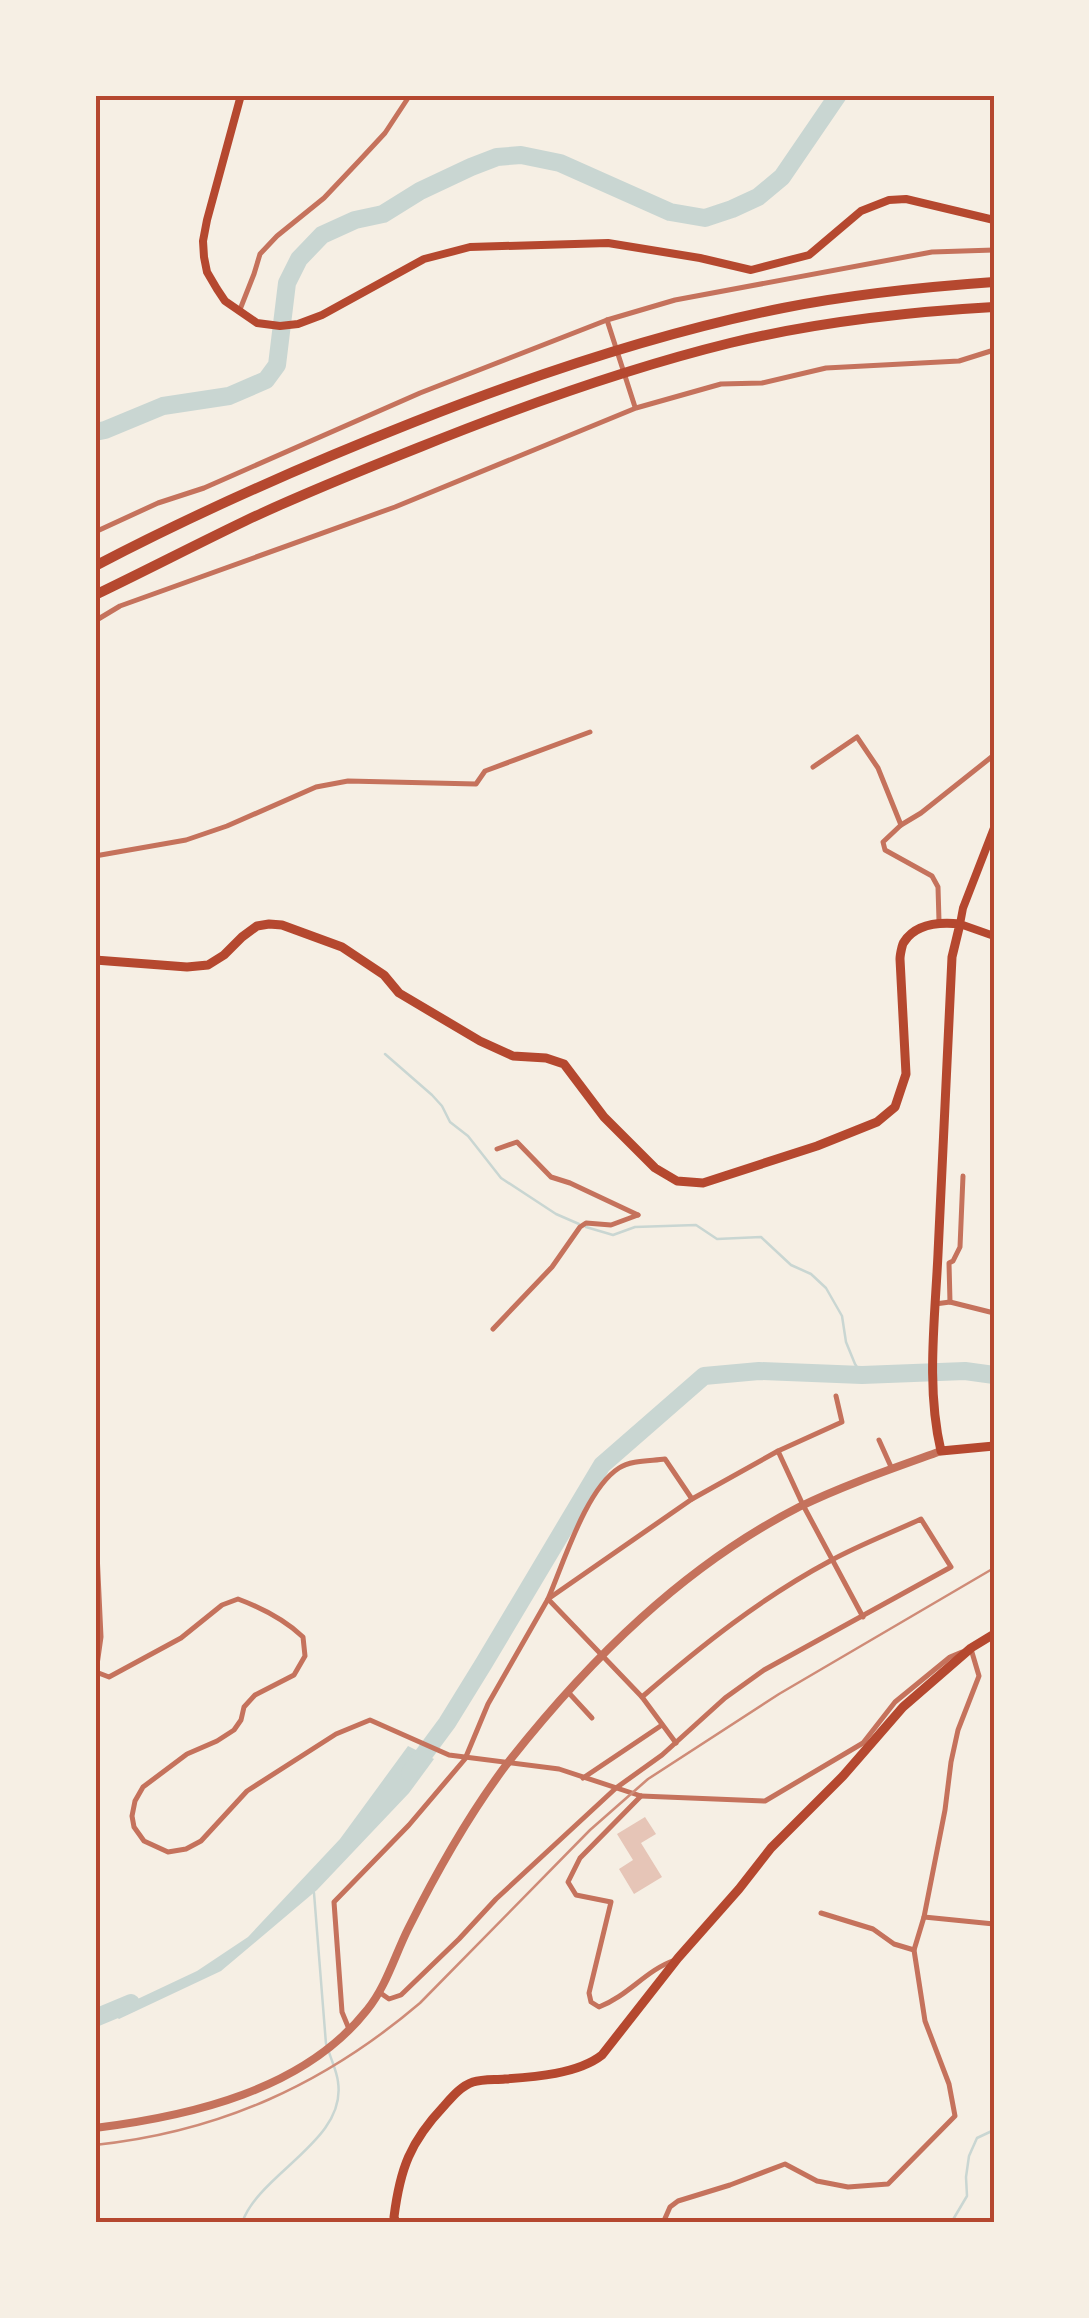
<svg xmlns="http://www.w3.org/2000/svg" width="1089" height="2318" font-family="'Golos Text',sans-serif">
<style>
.water{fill:#c9d6d2}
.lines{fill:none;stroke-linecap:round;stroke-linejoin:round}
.stream{stroke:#c9d6d2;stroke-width:2.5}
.river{stroke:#c9d6d2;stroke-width:18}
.building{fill:#e6c5b7}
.minor{stroke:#c5725c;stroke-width:5}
.tertiary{stroke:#c5725c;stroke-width:8}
.secondary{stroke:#b5482f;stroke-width:8}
.primary{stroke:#b5482f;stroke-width:9}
.motorway{stroke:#b5482f;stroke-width:10}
.rail{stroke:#cf8b77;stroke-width:2.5}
.neatline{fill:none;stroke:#b5482f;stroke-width:4}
</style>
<rect width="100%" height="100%" fill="#f6efe4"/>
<path class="water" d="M408 1746 434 1759 409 1793 317 1890 221 1971 119 2019 110 2012 197 1971 248 1937 340 1839Z"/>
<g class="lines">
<g class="stream">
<path d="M385 1054 432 1095 442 1106 450 1122 468 1136 501 1178 556 1214 579 1224"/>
<path d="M586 1227 613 1235 635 1227 696 1225 717 1239 761 1237 791 1265 811 1274 826 1288 842 1316 846 1342 855 1364 862 1375"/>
<path d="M314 1893 326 2044"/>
<path d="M242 2223C259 2173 347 2141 338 2082 337 2072 332 2062 329 2052"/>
<path d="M951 2223 967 2196 966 2177 969 2156 977 2138 994 2130"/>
</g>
<g class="river">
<path d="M95 432 105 430 163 406 229 396 266 380 277 365 287 283 299 259 322 235 355 220 383 214 420 191 471 167 497 157 521 155 560 163 670 212 705 218 732 209 758 197 782 177 838 95"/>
<path d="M410 1773 447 1723 484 1663 602 1465 704 1376 759 1371 862 1375 965 1371 994 1375"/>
<path d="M95 2018 131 2003"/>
</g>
</g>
<path class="building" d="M645 1817 656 1834 641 1843 662 1877 634 1894 619 1869 633 1860 617 1834Z"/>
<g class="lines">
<g class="minor">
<path d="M239 312 254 274 260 254 277 236 324 198 359 161 385 133 410 95"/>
<path d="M607 320 635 407"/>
<path d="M95 532 158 503 204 488 420 393 607 320 675 300 932 252 994 250"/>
<path d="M95 621 120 606 395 507 636 408 721 384 762 383 826 368 959 361 994 350"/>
<path d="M813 767 857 737 878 768 901 825 883 842 885 850 932 876 938 887 939 921"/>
<path d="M901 825 921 813 994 755"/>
<path d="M95 856 186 840 227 826 316 787 348 781 476 784 485 771 590 732"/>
<path d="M497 1149 517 1142 551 1177 570 1183 638 1215"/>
<path d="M950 1302 949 1263 953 1261 960 1247 963 1176"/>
<path d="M935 1304 950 1302 994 1313"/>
<path d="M493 1329 552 1267 580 1227 586 1223 611 1225 638 1215"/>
<path d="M879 1440 892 1469"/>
<path d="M778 1451 803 1505 863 1617"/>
<path d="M95 1511 101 1637 96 1672 109 1677 181 1638 222 1605 238 1599C262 1608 285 1620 303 1637L305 1656 294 1675 255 1695 244 1707 241 1720 234 1730 217 1741 187 1754 143 1787 135 1801 132 1816 134 1827 144 1841 168 1852 186 1849 201 1841 247 1791 336 1734 370 1720 449 1755 559 1769 641 1796 765 1801 863 1743 895 1702 950 1657 962 1652"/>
<path d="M568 1692 592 1718"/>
<path d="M676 1743 642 1697 548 1599C564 1562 586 1489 619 1468 631 1460 651 1461 665 1459L692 1499"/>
<path d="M583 1778 662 1725"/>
<path d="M641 1796 580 1858 568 1882 576 1895 611 1902 589 1993 591 2002 599 2007C628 1996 646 1970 675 1960"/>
<path d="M821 1913 873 1929 894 1944 914 1950"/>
<path d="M924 1917 994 1924"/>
<path d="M379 1992 389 1999 401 1995 459 1939 496 1899 616 1788 662 1755 725 1698 764 1670 951 1567 921 1519C891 1533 859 1545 830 1561 761 1598 701 1646 642 1697"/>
<path d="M349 2029 342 2012 334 1902 409 1825 465 1759 488 1704 548 1599 692 1499 778 1451 842 1422 836 1396"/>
<path d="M663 2223 670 2207 678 2201 730 2185 785 2164 817 2181 848 2187 888 2184 955 2116 949 2084 925 2021 914 1950 924 1917 945 1810 951 1762 958 1730 979 1676 971 1649"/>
</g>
<path class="tertiary" d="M95 2128C191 2116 304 2090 367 2010 386 1987 395 1955 408 1929 437 1871 470 1812 510 1760 590 1659 684 1566 799 1507 844 1485 894 1468 941 1451"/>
<g class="secondary">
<path d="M241 95 207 220 203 241 204 257 207 272 217 289 225 301 257 323 280 326 298 324 322 315 424 259 470 247 608 243 700 258 751 270 809 255 861 211 889 200 906 199 994 220"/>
<path d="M994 828 963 908 960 924 994 936"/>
</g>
<g class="primary">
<path d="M95 960 187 967 208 965 224 955 242 937 257 926 269 924 282 925 342 947 384 975 399 993 480 1041 513 1056 546 1058 564 1064 604 1117 655 1168 677 1181 703 1183 817 1146 877 1122 895 1107 906 1074 900 959C900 956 902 944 904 942 916 923 941 922 960 924L952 957C947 1056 942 1155 938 1254 935 1319 926 1388 941 1451L994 1446"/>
<path d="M396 2223 394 2217C400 2169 410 2142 444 2106 452 2097 461 2086 473 2082 483 2079 495 2080 505 2079 534 2077 578 2074 602 2055L678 1958 739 1889 771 1848 843 1776 903 1707 971 1648 994 1634"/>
</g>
<g class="motorway">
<path d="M95 566C198 512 305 465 414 422 533 375 657 333 783 308 853 294 923 287 994 282"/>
<path d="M95 595C145 571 195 545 245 521 302 494 362 470 420 447 522 406 624 369 730 343 817 322 905 312 994 307"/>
</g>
<path class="rail" d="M95 2145C220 2132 325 2084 420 2003L590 1830 648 1779 779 1694 994 1568"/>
</g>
<rect width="1089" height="2318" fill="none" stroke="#f6efe4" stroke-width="195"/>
<rect x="98" y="98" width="894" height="2122" class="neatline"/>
</svg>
